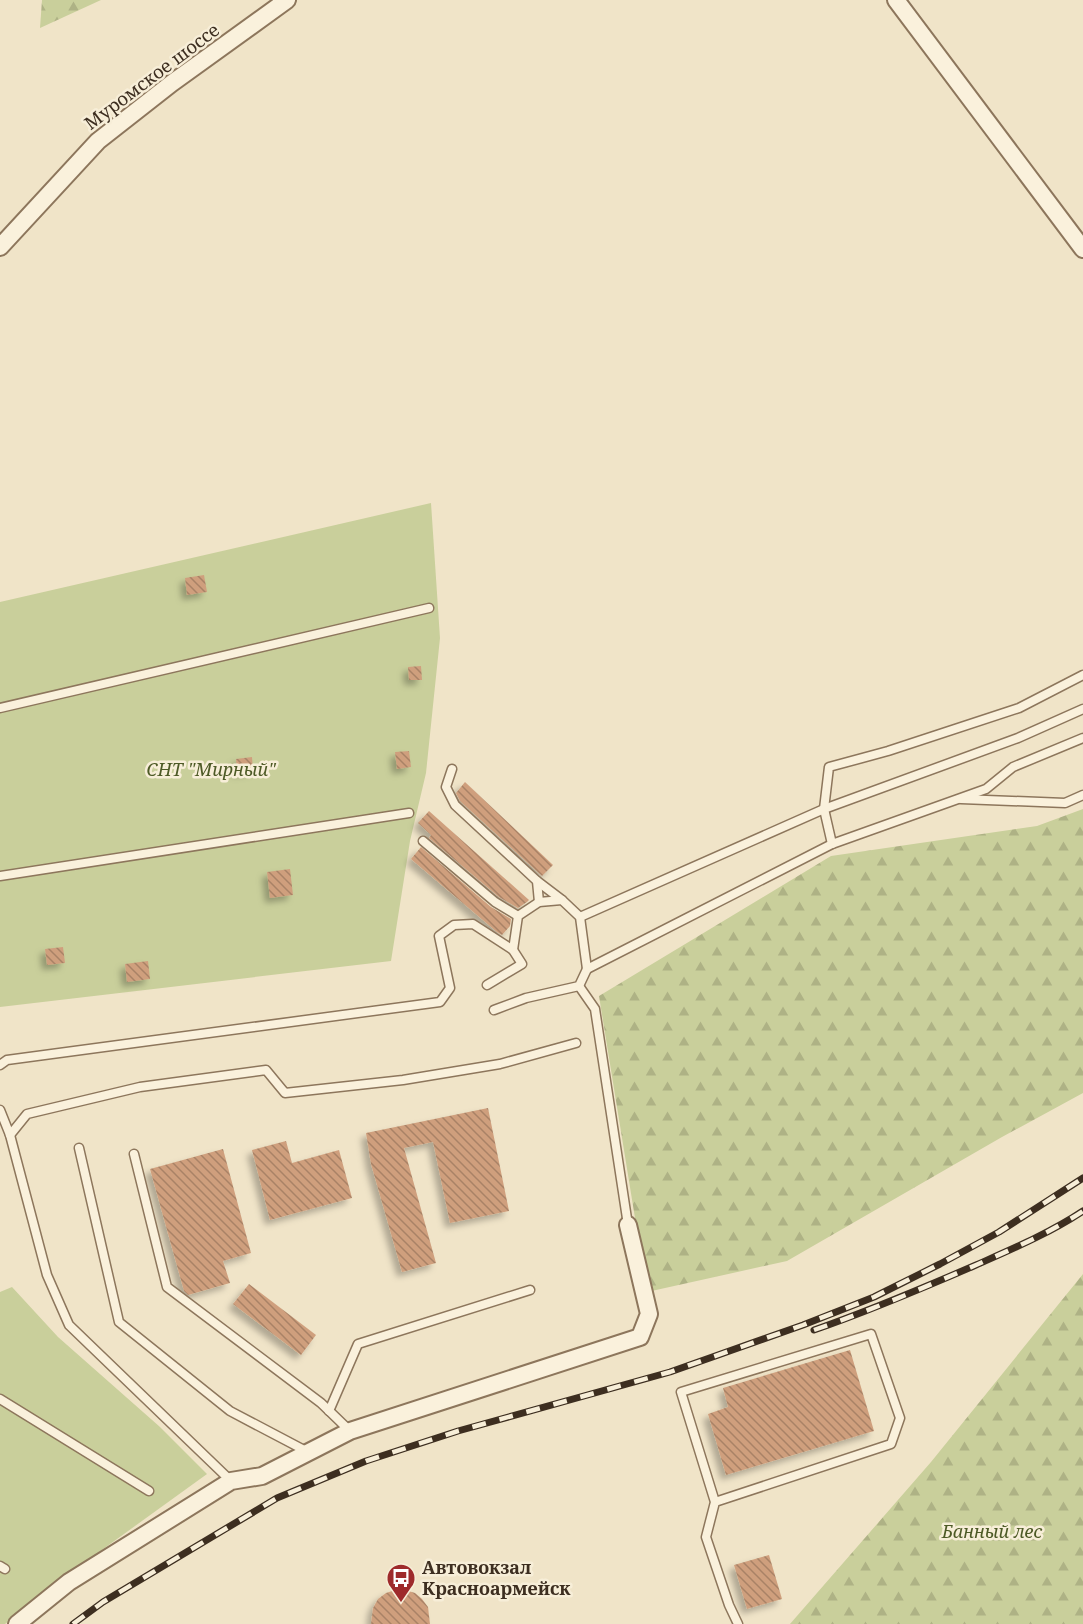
<svg xmlns="http://www.w3.org/2000/svg" width="1083" height="1624" font-family="'Noto Serif',serif">
<style>
.green{fill:#c9cf9b}
.forest{fill:url(#forest-firs)}
.building{fill:url(#building-back-hatch);filter:url(#shadow)}
.lines{fill:none;stroke-linecap:round;stroke-linejoin:round}
.lane-casing{stroke:#8d765c;stroke-width:11}
.street-casing{stroke:#8d765c;stroke-width:20}
.lane{stroke:#faf1dc;stroke-width:8}
.street{stroke:#faf1dc;stroke-width:16}
.rail-casing{stroke:#3d2e20;stroke-width:7}
.rail{stroke:#f7eed8;stroke-width:4.5;stroke-dasharray:14;stroke-linecap:butt}
.labels{text-anchor:middle;stroke-width:5;stroke-linejoin:round;paint-order:stroke}
.street-label{font-size:18px;fill:#3d2e20;stroke:#f7eed8}
.park-label{font-size:18px;font-style:italic;fill:#4d5a26;stroke:#f7eed8}
.poi-label{font-size:18px;font-weight:bold;fill:#3d2e20;stroke:#f7eed8;text-anchor:start}
</style>
<defs>
<pattern id="forest-firs" width="22" height="20" patternUnits="userSpaceOnUse" patternTransform="scale(1.5)"><rect width="22" height="20" fill="#c9cf9b"/><path d="M5 1l3.5 6h-7zM16 11l3.5 6h-7z" fill="#aeb285"/></pattern>
<pattern id="building-back-hatch" width="6" height="6" patternUnits="userSpaceOnUse" patternTransform="scale(1.5)"><rect width="6" height="6" fill="#cf9f7d"/><path d="M-1 5l2 2M0 0l6 6M5-1l2 2" fill="none" stroke="#a98266"/></pattern>
<filter id="shadow"><feDropShadow dx="-5" dy="5" stdDeviation="3" flood-color="#0004"/></filter>
</defs>
<rect width="100%" height="100%" fill="#f0e4c8"/>
<g class="green">
<path d="M431 503 440 638 426 773 410 841 391 961 0 1007V602Z"/>
<path d="M12 1287 58 1337 160 1427 207 1474 99 1552 5 1624H0V1292Z"/>
</g>
<g class="forest">
<path d="M42 0H101L40 28Z"/>
<path d="M1083 809V1093L1002 1137 787 1261 647 1292 599 996 831 856 1037 826Z"/>
<path d="M1083 1274V1624H790L931 1462Z"/>
</g>
<g class="building">
<path d="M204 575 207 592 187 595 185 578Z"/>
<path d="M421 666 422 680H409L408 667Z"/>
<path d="M409 751 411 767 397 769 395 752Z"/>
<path d="M252 757 253 770 237 772 236 759Z"/>
<path d="M465 782 553 865 542 876 460 801 456 793Z"/>
<path d="M429 811 529 900 527 902 518 908 499 897 429 838 431 835 418 823Z"/>
<path d="M421 847 491 907 511 919 510 926 502 935 497 932 411 859Z"/>
<path d="M290 869 293 895 270 898 267 872Z"/>
<path d="M63 947 65 963 47 965 45 949Z"/>
<path d="M148 961 150 979 127 982 125 964Z"/>
<path d="M488 1108 509 1211 450 1223 433 1142 404 1148 436 1263 402 1272 371 1164 366 1133Z"/>
<path d="M286 1141 292 1163 339 1150 352 1198 270 1220 252 1150Z"/>
<path d="M223 1149 251 1253 223 1261 230 1283 188 1295 184 1291 150 1169Z"/>
<path d="M249 1284 316 1335 301 1355 233 1304Z"/>
<path d="M850 1350 874 1431 726 1475 708 1414 728 1407 723 1388Z"/>
<path d="M769 1555 782 1599 747 1609 734 1565Z"/>
<path d="M395 1590H405L415 1593 422 1599 428 1607 430 1624H371L373 1608 378 1599 386 1593Z"/>
</g>
<g class="lines">
<g class="lane-casing">
<g id="lane">
<path d="M0 708 429 608"/>
<path d="M452 769 446 787 455 805 537 881 539 902"/>
<path d="M961 799 1065 803 1083 795"/>
<path d="M423 841 495 902 518 916"/>
<path d="M832 844 824 809 829 767 888 751 1019 708 1083 675"/>
<path d="M0 876 409 813"/>
<path d="M537 881 562 900"/>
<path d="M580 917 824 809 1018 738 1083 709"/>
<path d="M587 969 832 844 986 789 1013 767 1083 738"/>
<path d="M487 985 522 964 513 950"/>
<path d="M579 986 595 1009 628 1225"/>
<path d="M0 1065 7 1060 440 1002 450 988 439 936 454 925 473 924 513 950 518 916 539 902 562 900 580 917 587 969 579 986 526 998 494 1010"/>
<path d="M0 1110 10 1135 47 1275 69 1325 231 1481"/>
<path d="M10 1135 27 1114 140 1087 266 1070 285 1093 403 1080 500 1064 576 1043"/>
<path d="M79 1148 119 1322 230 1411 308 1452"/>
<path d="M134 1154 167 1287 321 1403 350 1431"/>
<path d="M0 1399 149 1491"/>
<path d="M329 1411 358 1344 530 1290"/>
<path d="M715 1502 891 1444 900 1418 871 1334 681 1392 715 1502 706 1537 729 1605 738 1624"/>
<path d="M0 1566 5 1569"/>
</g>
</g>
<g class="street-casing">
<g id="street">
<path d="M896 0 1083 249"/>
<path d="M0 247 98 141 172 83 287 0"/>
<path d="M17 1624 69 1582 231 1481 262 1476 350 1431 640 1337 649 1314 628 1225"/>
</g>
</g>
<use href="#lane" class="lane"/>
<use href="#street" class="street"/>
<g class="rail-casing">
<g id="rail">
<path d="M814 1330C869 1311 923 1288 976 1265 1012 1249 1050 1233 1083 1211"/>
<path d="M73 1624 103 1602 277 1498 366 1461 458 1431 670 1372 803 1325 874 1297 940 1264 999 1232 1083 1178"/>
</g>
</g>
<use href="#rail" class="rail"/>
</g>
<defs>
<g id="bus-pin" transform="scale(1.5)"><path d="M0 17L-7.5 6A9.5 9.5 0 1 1 7.5 6Z" fill="#9e2a2b" stroke="#f7eed8"/><path d="M-5-6H5V4H4V6H2V4H-2V6H-4V4H-5ZM-3.5-4V0h7V-4ZM-3.5 1.2v1.5H-2V1.2ZM2 1.2v1.5H3.5V1.2Z" fill="#fff"/></g>
</defs>
<g fill-rule="evenodd">
<use href="#bus-pin" x="401" y="1578"/>
</g>
<g class="labels">
<g class="street-label">
<text transform="translate(152 77) rotate(-37)" y="6">Муромское шоссе</text>
</g>
<g class="park-label">
<text x="211" y="776">СНТ "Мирный"</text>
<text x="992" y="1538">Банный лес</text>
</g>
<g class="poi-label">
<text x="422" y="1574">Автовокзал<tspan x="422" dy="21">Красноармейск</tspan></text>
</g>
</g>
</svg>
